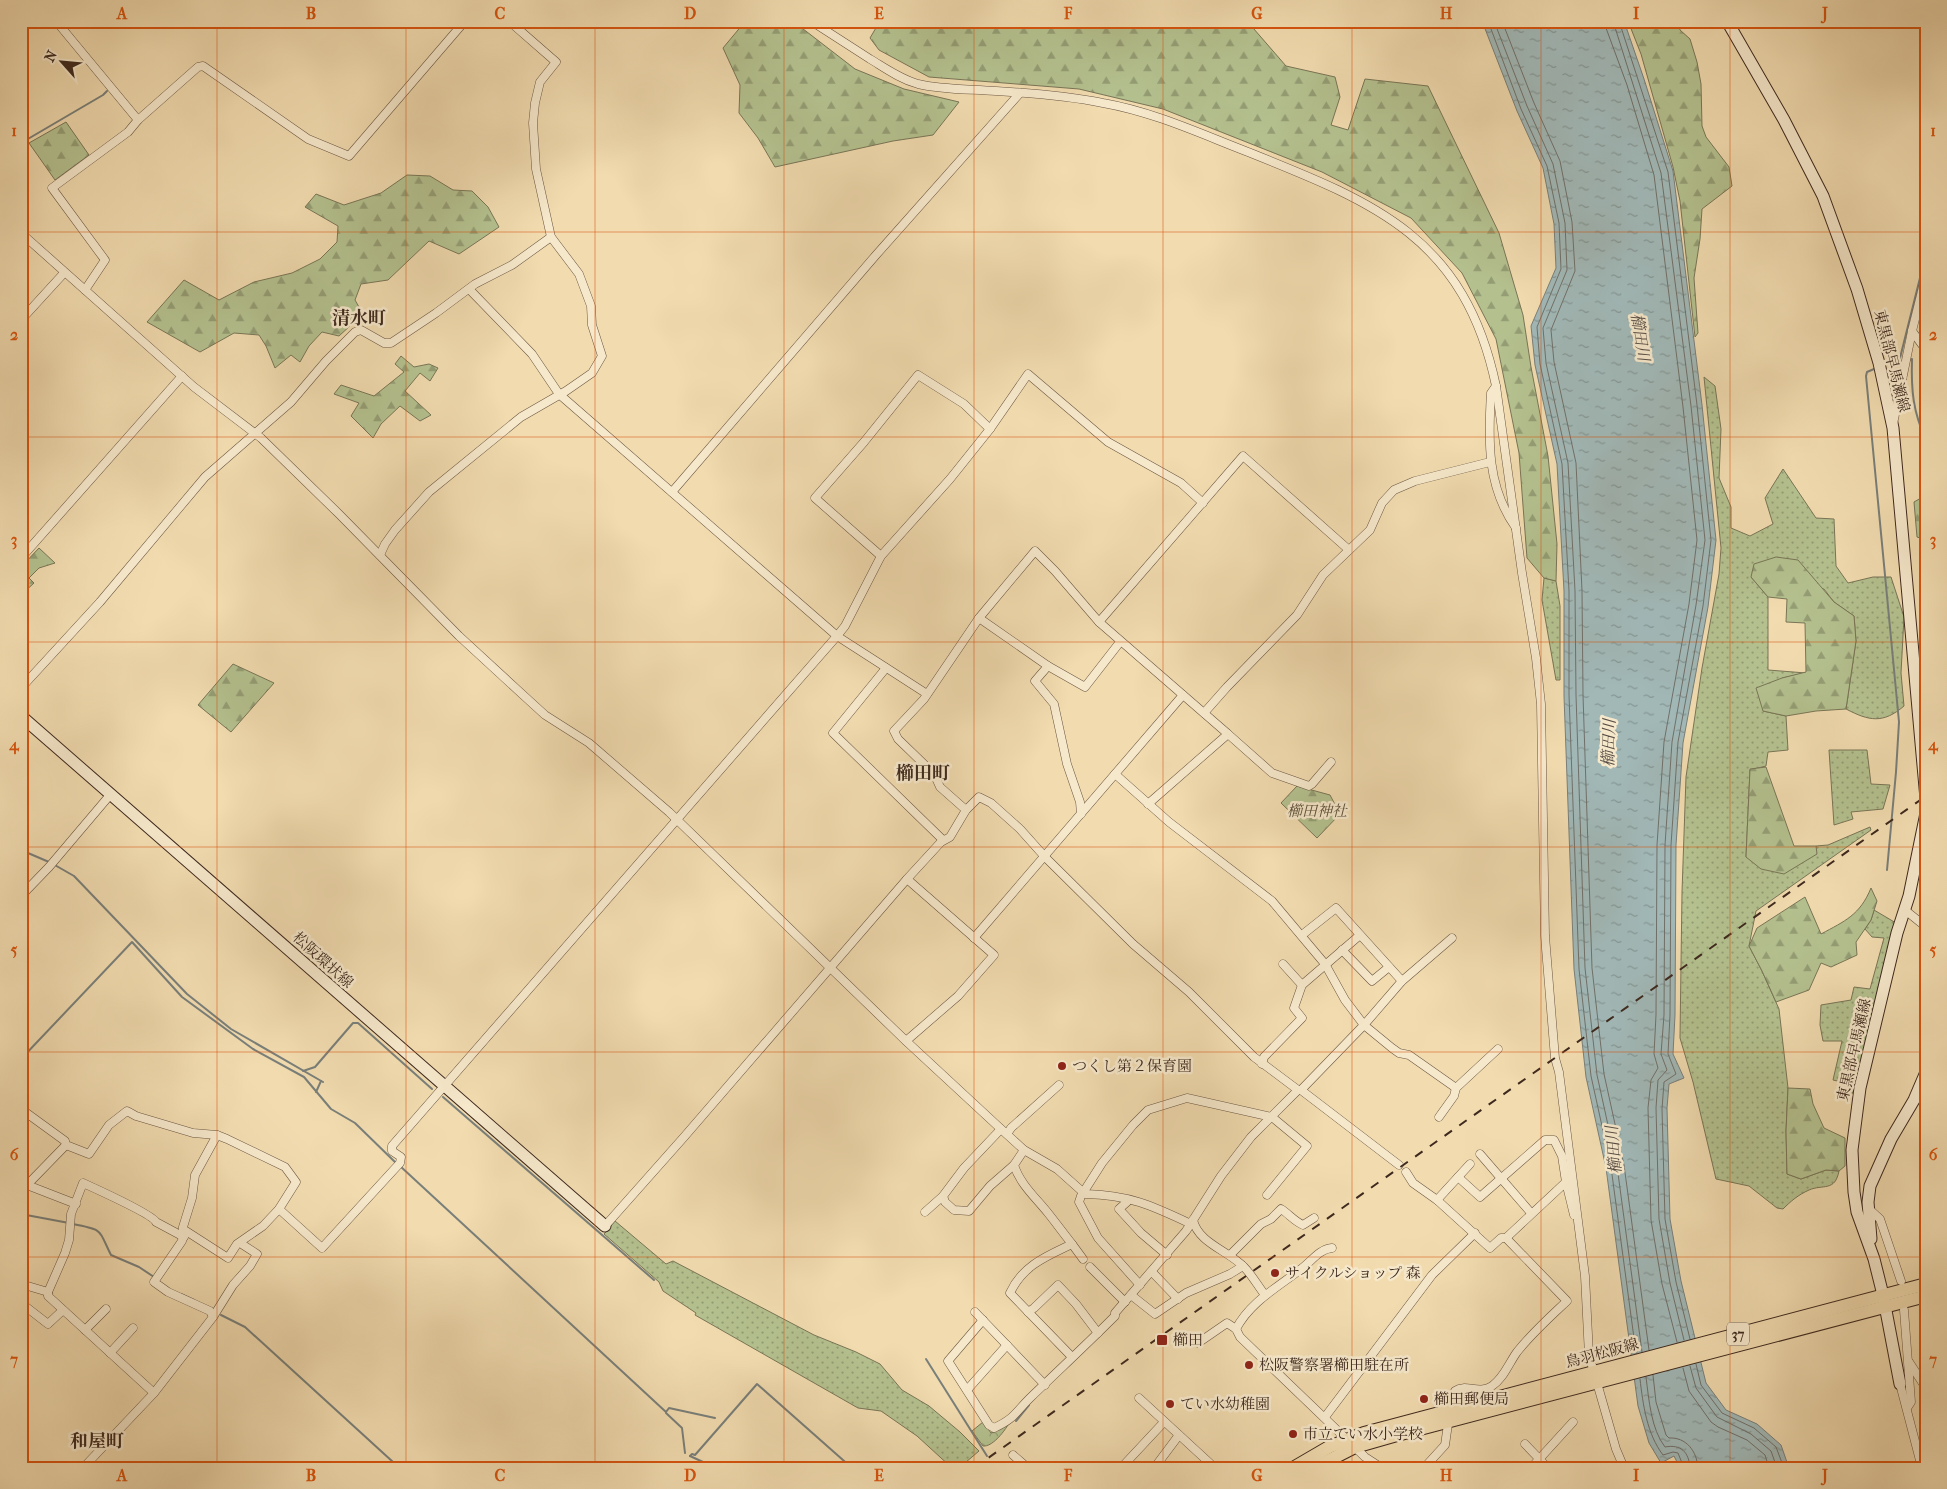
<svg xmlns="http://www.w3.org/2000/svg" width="1947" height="1489" font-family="'IM FELL French Canon','Noto Serif JP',serif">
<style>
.grass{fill:url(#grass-dots);stroke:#797556}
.forest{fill:url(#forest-firs);stroke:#797556}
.park{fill:url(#park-crowns);stroke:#797556}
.water{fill:url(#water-ripples);stroke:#797f7a}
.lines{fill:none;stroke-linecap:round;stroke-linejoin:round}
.shore{stroke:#70706a;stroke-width:1}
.stream{stroke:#797f7a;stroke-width:2}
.street-casing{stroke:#6b5642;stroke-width:9}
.secondary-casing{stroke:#3e291e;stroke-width:13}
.primary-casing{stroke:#3e291e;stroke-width:14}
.street{stroke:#f6e8cb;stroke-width:8}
.secondary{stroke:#f6e8cb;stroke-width:11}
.primary{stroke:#f1dbaf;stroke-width:12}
.rail{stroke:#3e291e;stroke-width:2;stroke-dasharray:9 9;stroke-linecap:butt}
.grid{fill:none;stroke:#d7540e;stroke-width:1;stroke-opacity:0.55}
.poi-dot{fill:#8f2418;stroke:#f6e8cb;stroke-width:2}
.labels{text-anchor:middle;stroke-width:5;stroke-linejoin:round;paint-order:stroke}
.shield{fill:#f6e8cb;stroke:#756252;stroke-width:1}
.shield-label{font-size:14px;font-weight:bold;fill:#3e291e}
.street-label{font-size:15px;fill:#3e291e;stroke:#f6e8cb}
.park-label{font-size:15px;font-style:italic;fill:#5c4f3a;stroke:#f6e8cb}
.poi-label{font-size:15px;fill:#3e291e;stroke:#f6e8cb;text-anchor:start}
.water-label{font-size:16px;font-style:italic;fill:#574d44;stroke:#f6e8cb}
.quarter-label{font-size:18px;font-weight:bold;fill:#3e291e;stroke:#f6e8cb}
.neatline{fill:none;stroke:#d7540e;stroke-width:2}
.grid-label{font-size:16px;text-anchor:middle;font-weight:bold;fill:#d7540e}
</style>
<defs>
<pattern id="grass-dots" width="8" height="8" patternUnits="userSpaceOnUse" patternTransform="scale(1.25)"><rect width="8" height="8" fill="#b4c18f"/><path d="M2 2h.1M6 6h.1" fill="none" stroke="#949d74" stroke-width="1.8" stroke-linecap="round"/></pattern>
<pattern id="forest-firs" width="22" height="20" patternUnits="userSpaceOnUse" patternTransform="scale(1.25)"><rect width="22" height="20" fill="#b4c18f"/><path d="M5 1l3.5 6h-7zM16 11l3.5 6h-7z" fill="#949d74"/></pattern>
<pattern id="park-crowns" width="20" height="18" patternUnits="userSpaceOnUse" patternTransform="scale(1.25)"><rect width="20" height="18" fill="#b4c18f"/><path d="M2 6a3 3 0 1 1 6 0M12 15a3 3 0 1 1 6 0" fill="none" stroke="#949d74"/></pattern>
<pattern id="water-ripples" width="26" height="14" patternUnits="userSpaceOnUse" patternTransform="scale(1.25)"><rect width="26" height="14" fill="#a1b8b7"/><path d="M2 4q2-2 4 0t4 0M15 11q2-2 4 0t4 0" fill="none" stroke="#859694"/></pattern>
</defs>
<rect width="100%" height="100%" fill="#f1dbaf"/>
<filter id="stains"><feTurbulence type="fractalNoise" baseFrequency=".004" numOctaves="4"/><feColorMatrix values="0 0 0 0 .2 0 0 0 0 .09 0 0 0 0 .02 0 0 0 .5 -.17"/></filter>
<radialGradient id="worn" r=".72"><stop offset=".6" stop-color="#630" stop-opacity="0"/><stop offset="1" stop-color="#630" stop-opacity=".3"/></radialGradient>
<g class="grass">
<path d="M1704 377 1715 386 1721 429 1719 478 1731 507V528L1750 536 1773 524 1765 498 1783 469 1816 518 1834 519 1836 566 1848 583 1873 577H1891L1904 617 1901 673 1904 706C1883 724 1869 721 1846 709L1856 641 1854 616 1834 602 1824 589 1751 577 1768 597V670L1806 673 1782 678 1763 711 1786 716 1788 750 1768 752 1766 766 1750 770 1746 857 1816 854V846L1828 845 1870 827 1871 830 1756 911 1749 946 1762 971 1779 1009 1788 1088 1786 1131 1787 1174 1801 1179 1826 1170 1839 1171C1835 1192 1823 1184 1809 1190 1798 1195 1791 1201 1783 1209L1777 1208 1749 1186 1716 1179 1693 1082 1680 1038 1682 892 1686 777 1702 668 1719 574 1721 548Z"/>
<path d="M1544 578 1556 581 1560 606V680H1556L1542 600Z"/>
<path d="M1829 750H1867L1871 784 1890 785 1883 809 1851 812 1853 819 1834 825Z"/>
<path d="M1874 910 1896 923 1855 1092 1848 1095 1850 1084 1833 1080 1842 1041H1823L1820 1025 1821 1005 1851 1000 1854 987 1870 989 1884 938 1872 937 1865 929 1871 920Z"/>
<path d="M615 1221 666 1264 673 1261 814 1335 856 1352 880 1364 902 1390 929 1406 960 1432 979 1451 959 1468H952L917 1436 881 1411 858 1408 695 1315 696 1313 663 1291 659 1282 604 1234Z"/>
</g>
<g class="forest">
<path d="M880 21H1247L1286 66 1335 77 1340 97 1331 125 1348 130 1365 79 1428 86 1499 233 1523 315 1531 367 1548 456 1557 544 1556 581 1544 578 1527 558 1519 453 1496 339 1462 273 1411 218 1322 172 1163 109 1079 89 929 77 879 50 870 38Z"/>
<path d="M1628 21H1678L1680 30 1690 39 1697 62 1701 84 1702 126 1706 137 1729 167 1732 186 1702 209 1700 239 1694 278 1698 333 1695 337 1680 201 1673 167 1641 54Z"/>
<path d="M743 24 798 25 855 69 904 89 959 102 933 135 893 141 775 167 758 138 739 113 740 85 723 48Z"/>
<path d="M66 122 89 155 55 180 29 143Z"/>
<path d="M407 175 430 176 453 190 472 191 488 207 499 227 459 254 429 241 388 280 361 284 355 300 363 314 339 336 322 332 309 346 300 362 291 355 275 368 266 346 259 335 234 333 200 352 147 322 184 280 219 300 254 282 292 273 320 259 337 242 338 226 305 207 316 194 344 205 381 193Z"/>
<path d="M401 356 414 367 429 364 438 368 430 381 420 373 405 391 431 415 420 421 400 406 381 424 373 438 351 416 359 403 334 394 341 385 374 396 404 372 395 364Z"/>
<path d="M1921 498 1926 499V540L1917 537 1914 502Z"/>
<path d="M39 548 55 563 39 568 29 578 34 583 22 594 21 567Z"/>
<path d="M1776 557 1798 560 1834 602 1854 616 1856 641 1846 709 1816 711 1786 716 1763 711 1756 688 1782 678 1806 672 1805 623 1786 622 1787 599 1768 597 1751 577 1754 564Z"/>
<path d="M233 664 274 683 231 732 198 705Z"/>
<path d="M1766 767 1794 846H1816L1817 854 1784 874 1761 869 1746 857 1750 769Z"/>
<path d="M1297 786 1330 795 1340 814 1317 838 1281 803Z"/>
<path d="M1871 888 1877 901 1871 920 1856 942 1857 955 1831 967 1821 963 1809 990 1776 1002 1762 971 1749 946 1757 928 1805 897 1821 934C1845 921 1860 915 1871 888Z"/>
<path d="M1788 1088 1810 1089 1813 1104 1824 1128 1845 1138V1166L1839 1171 1826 1170 1801 1179 1787 1174 1786 1131Z"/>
</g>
<path class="park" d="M983 1422 991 1433 1008 1425C1003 1433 992 1447 983 1446L972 1431Z"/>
<path class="water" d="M1482 21H1624L1644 79 1673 171 1702 405 1716 540 1708 607 1683 743 1676 845 1675 1015 1673 1054 1684 1078 1669 1084 1667 1108 1670 1219 1681 1281 1706 1383 1726 1410 1757 1424 1781 1445 1789 1468H1680L1674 1456 1661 1463 1649 1443 1638 1406 1606 1168 1586 1077 1574 969 1564 696V591L1557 464 1535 365 1531 326 1556 268 1554 224 1543 168 1517 111Z"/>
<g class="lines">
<g class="shore">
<path d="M1488 21 1521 109 1547 166 1559 223 1561 269 1537 327 1540 364 1562 464 1569 591V695L1579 969 1591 1076 1611 1167 1636 1353"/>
<path d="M1494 21 1527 106 1553 164 1565 223 1567 270 1543 328 1546 363 1568 463 1575 591 1576 695 1585 968 1597 1075 1617 1166 1642 1352"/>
<path d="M1502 21 1534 103 1560 161 1572 222 1575 271 1551 330 1554 362 1576 463 1582 591 1583 695 1592 968 1604 1074 1624 1165 1649 1350"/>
<path d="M1606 21V28L1627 85 1654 175 1683 407 1697 540 1689 604 1664 742 1657 845 1656 1015 1654 1054 1658 1068 1651 1080 1648 1108 1651 1220 1662 1284 1677 1342"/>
<path d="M1613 21 1661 173 1691 406 1705 540 1696 605 1672 742 1665 845 1664 1015 1661 1054 1667 1070 1658 1080 1656 1108 1659 1219 1670 1283 1684 1340"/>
<path d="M1619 21 1668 172 1697 405 1711 540 1703 606 1678 742 1671 845 1670 1015 1668 1054 1676 1074 1664 1082 1662 1109 1665 1219 1676 1282 1690 1339"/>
<path d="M1696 1364 1701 1385 1722 1413 1754 1428 1776 1447 1784 1468"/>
<path d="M1690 1366 1696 1388 1717 1417 1751 1434 1771 1451 1777 1468"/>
<path d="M1683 1368 1689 1391 1711 1422 1718 1427 1747 1440 1765 1455 1769 1468"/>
<path d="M1653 1375 1656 1402 1666 1435 1669 1438C1686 1437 1697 1451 1698 1468"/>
<path d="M1646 1377C1649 1400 1651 1429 1665 1447 1681 1444 1689 1452 1690 1468"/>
<path d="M1640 1379C1643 1405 1647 1434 1663 1455L1673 1452 1678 1453 1684 1468"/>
</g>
<g class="stream">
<path d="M21 143 103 95 107 91"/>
<path d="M1909 360 1912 359C1911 390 1913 412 1926 440"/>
<path d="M1895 363 1900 358 1926 254"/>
<path d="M1874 369 1867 372 1866 376 1899 722 1896 772 1887 870"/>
<path d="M21 850 49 862"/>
<path d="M53 864 74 876 187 994 231 1029 323 1082"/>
<path d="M21 1059 132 942 182 997 253 1049 304 1077 331 1109 355 1123 396 1163"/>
<path d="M303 1071 315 1067 353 1023H358L432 1089"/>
<path d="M316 1092 321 1081"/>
<path d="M443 1097 654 1280"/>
<path d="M400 1166 666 1412 669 1408 715 1418"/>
<path d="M21 1214 69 1223"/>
<path d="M73 1224C104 1230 98 1229 111 1255L139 1267 154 1277"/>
<path d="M181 1294 194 1300"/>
<path d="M221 1315 245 1327 393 1462"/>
<path d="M926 1359 987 1456"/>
<path d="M666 1413 682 1428 685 1453"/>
<path d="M1016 1421 1029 1405"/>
<path d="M690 1456 692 1454 695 1455 757 1384 852 1468"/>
<path d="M690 1456 716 1468"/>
<path d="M992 1464 996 1468"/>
<path d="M398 1466 400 1468"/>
</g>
<g class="street-casing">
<g id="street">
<path d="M56 21 138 120"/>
<path d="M811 21C831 34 850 46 870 59 885 68 900 79 918 84 943 90 970 89 996 91 1032 93 1068 96 1103 103 1154 112 1201 134 1248 152 1376 203 1465 238 1496 386L1522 573 1536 658 1541 704 1545 936 1555 1058 1559 1072 1585 1276 1589 1355 1616 1449 1624 1468"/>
<path d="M21 233 194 387 261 438 339 514 459 636 522 694 545 715 589 743 669 812 906 1041 1001 1129 1024 1150 1057 1169 1085 1194C1129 1195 1151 1205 1191 1224"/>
<path d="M469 289 532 354 559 394 837 636 927 694"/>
<path d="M85 290 105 260 52 188 128 132 138 120 198 67 203 66 308 139 349 156 465 21"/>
<path d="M21 320 64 273"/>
<path d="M1912 331 1926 350"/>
<path d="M1496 386 1491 393C1488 442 1487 487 1516 528"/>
<path d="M1893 424 1912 331 1926 275"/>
<path d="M672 492 876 255 1020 93"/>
<path d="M380 555 385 544 395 530 429 492 521 417 566 391 592 373 602 356 592 325 591 306 579 274 551 237 536 169 533 123 535 103 540 82 556 62 509 21"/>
<path d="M881 556 815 498 864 442 918 375 964 404 990 429"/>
<path d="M21 558 182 376"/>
<path d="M979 618 1048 666 1085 687 1120 642"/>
<path d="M1099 622 1243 456 1349 550"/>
<path d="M1048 666 1035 681 1054 704 1067 764 1080 802 1081 814"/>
<path d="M886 668 833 733 943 840"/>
<path d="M21 688 100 602 205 477 291 402 326 361 355 332 361 330 384 343H391L436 313 475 284 512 265 551 237"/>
<path d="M1204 713 1227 687 1297 615 1323 575 1370 530 1382 503 1394 490 1415 481 1490 462"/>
<path d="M1228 734 1272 773 1309 786 1312 784 1331 762"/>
<path d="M1115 774 1169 822 1272 901 1325 964 1345 1000 1364 1025 1392 1048 1399 1053 1409 1055 1456 1088"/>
<path d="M966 810 940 787 936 778 929 769 898 739 894 731 924 699 979 618 1035 551 1055 571 1099 622 1228 734 1148 804"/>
<path d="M21 896 49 867 110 795"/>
<path d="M1905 910 1926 927"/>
<path d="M1302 935 1336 908 1402 981"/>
<path d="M974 938 1183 695"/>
<path d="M1342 950 1372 981 1389 967"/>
<path d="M1283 964 1302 985"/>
<path d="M906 1041 958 996 994 955 907 879"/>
<path d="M1262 1064 1264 1057 1302 1018 1294 1008 1302 985 1360 935"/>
<path d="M1301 1090 1399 1165"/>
<path d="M21 1109 65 1141 66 1145 89 1154 109 1125 127 1111 136 1116 193 1133 217 1135 227 1139 285 1167 296 1182 279 1209 263 1226 237 1244 228 1258 186 1231 183 1232 182 1241 154 1282 168 1292 210 1311 213 1317 154 1393 83 1468"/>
<path d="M1439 1117 1454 1096 1456 1088 1498 1049"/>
<path d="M1001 1129 964 1168 943 1196 945 1202 954 1210 969 1211 990 1186 1014 1165"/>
<path d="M1007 1134 1011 1128 1059 1085"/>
<path d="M1024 1150 1014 1165C1020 1184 1036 1198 1048 1213 1056 1223 1064 1234 1072 1244 1047 1256 1023 1265 1010 1293L1072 1357"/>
<path d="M1480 1154 1531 1213"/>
<path d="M1406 1172 1413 1183 1437 1200 1490 1248 1501 1238H1506L1566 1182 1574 1215"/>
<path d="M1458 1177 1480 1197 1545 1140H1554L1562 1156 1566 1182"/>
<path d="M21 1185H27L76 1204"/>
<path d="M27 1185 66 1145"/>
<path d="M1437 1200 1470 1164"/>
<path d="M1127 1202 1119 1209 1141 1233 1167 1255"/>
<path d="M1868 1208 1880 1219 1901 1281"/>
<path d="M279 1209 322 1248 400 1163 401 1157 392 1151V1146L837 636 845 626 881 556 950 479 990 429 1028 374 1108 442 1181 483 1203 503"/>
<path d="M925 1212 943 1196"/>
<path d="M1193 1220C1198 1243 1229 1251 1244 1267 1252 1275 1258 1286 1265 1295"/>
<path d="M605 1226 684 1137 907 879 941 842 950 837 966 810 979 797 991 803 1020 829 1045 857 1133 944 1189 992 1254 1057 1298 1090"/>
<path d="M183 1232V1227L192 1198 195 1175 217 1135"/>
<path d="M1072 1244 1083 1259"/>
<path d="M1230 1255 1261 1224 1271 1219 1281 1209C1289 1214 1294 1221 1303 1225L1314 1218"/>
<path d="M1090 1267 1125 1302"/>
<path d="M1152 1272 1178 1299"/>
<path d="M21 1284 48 1292"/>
<path d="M1140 1285 1098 1238 1079 1202 1081 1196 1102 1163 1133 1125 1148 1110 1187 1098 1272 1117 1307 1146 1267 1195"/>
<path d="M48 1292 65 1253 69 1240 71 1214 83 1183C96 1189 152 1214 156 1222L184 1237"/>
<path d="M48 1292V1296L154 1393"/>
<path d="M1131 1295 1155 1314 1186 1293 1230 1274 1243 1266"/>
<path d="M21 1303 48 1324 63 1310"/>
<path d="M1904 1310 1911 1402 1907 1408"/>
<path d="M975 1312 1045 1385"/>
<path d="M1028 1312 1034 1308 1058 1285 1076 1304 1098 1333"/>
<path d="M213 1317 233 1285 250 1266 257 1254 240 1243"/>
<path d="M983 1320 948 1361 989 1425 994 1428C1014 1419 1015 1413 1029 1399 1058 1371 1087 1344 1115 1316V1313L1186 1231 1221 1176 1251 1137 1298 1090H1301L1364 1025 1402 981 1452 938"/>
<path d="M1236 1329C1250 1302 1278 1287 1301 1269 1311 1262 1319 1249 1332 1248"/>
<path d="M85 1330 106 1309"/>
<path d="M1198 1343 1227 1323 1236 1329 1240 1337 1365 1457 1382 1468"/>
<path d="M110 1353 133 1328"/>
<path d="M1909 1362 1926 1388"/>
<path d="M1900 1384 1922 1468"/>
<path d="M967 1390 1007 1345"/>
<path d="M1139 1398 1215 1468"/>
<path d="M1325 1417 1432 1275 1475 1233"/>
<path d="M1525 1444 1548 1468"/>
<path d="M1013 1455 1028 1468"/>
<path d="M1121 1468 1164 1422"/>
<path d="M1156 1468 1155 1467 1179 1435"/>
<path d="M1424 1468 1445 1445 1450 1410 1455 1391C1466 1383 1478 1395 1492 1386 1504 1378 1509 1363 1517 1352 1532 1333 1550 1317 1567 1301L1506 1238"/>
<path d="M1531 1468 1573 1422"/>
</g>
</g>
<g class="secondary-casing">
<g id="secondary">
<path d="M1727 21 1784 120 1823 196 1857 289 1879 363 1893 428 1926 799"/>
<path d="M21 716 605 1226"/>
<path d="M1871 1239 1868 1202 1870 1186 1891 1139 1914 1100 1926 1072"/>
<path d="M1900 1384 1883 1295 1874 1259 1857 1212 1854 1192 1852 1150 1860 1088 1897 933 1909 896 1926 813"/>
</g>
</g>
<g class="primary-casing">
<g id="primary">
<path d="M1293 1468 1329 1447 1364 1433 1926 1284"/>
<path d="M1314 1468 1355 1447 1397 1435 1926 1296"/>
</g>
</g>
<use href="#street" class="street"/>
<use href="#secondary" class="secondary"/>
<use href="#primary" class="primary"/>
<path class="rail" d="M974 1468 1926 796"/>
</g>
<path class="grid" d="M217 21V1468M406 21V1468M595 21V1468M784 21V1468M974 21V1468M1163 21V1468M1352 21V1468M1541 21V1468M1730 21V1468M21 232H1926M21 437H1926M21 642H1926M21 847H1926M21 1052H1926M21 1257H1926"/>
<g class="poi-dot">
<circle cx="1062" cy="1066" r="5"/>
<circle cx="1275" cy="1273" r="5"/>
<rect x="1156" y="1334" width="12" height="12" rx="2.5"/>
<circle cx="1249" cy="1365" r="5"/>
<circle cx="1424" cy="1399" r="5"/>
<circle cx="1170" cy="1404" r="5"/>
<circle cx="1293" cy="1434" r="5"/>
</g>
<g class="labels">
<rect class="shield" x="1727" y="1322.5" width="22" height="23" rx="4"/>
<g class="shield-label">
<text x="1738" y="1339">37</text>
</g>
<g class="street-label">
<text transform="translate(1892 361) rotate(76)" y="5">東黒部早馬瀬線</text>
<text transform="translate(323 960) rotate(42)" y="5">松阪環状線</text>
<text transform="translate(1854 1050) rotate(-77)" y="5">東黒部早馬瀬線</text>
<text transform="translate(1602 1353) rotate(-15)" y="5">鳥羽松阪線</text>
</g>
<g class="park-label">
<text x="1317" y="816">櫛田神社</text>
</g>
<g class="poi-label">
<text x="1072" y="1071">つくし第２保育園</text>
<text x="1285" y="1278">サイクルショップ 森</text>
<text x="1173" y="1345">櫛田</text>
<text x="1259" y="1370">松阪警察署櫛田駐在所</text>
<text x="1434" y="1404">櫛田郵便局</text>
<text x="1180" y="1409">てい水幼稚園</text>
<text x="1303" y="1439">市立てい水小学校</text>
</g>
<g class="water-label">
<text transform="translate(1641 337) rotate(81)" y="6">櫛田川</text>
<text transform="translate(1608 743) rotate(-88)" y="6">櫛田川</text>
<text transform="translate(1613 1150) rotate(-95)" y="6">櫛田川</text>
</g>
<g class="quarter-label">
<text x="359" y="324">清水町</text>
<text x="923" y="779">櫛田町</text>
<text x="97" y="1447">和屋町</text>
</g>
</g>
<rect width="1947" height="1489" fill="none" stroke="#f1dbaf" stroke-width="55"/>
<g transform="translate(62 62) rotate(297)" stroke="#f6e8cb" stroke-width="4" paint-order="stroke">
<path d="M0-4L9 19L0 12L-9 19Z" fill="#3e291e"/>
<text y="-8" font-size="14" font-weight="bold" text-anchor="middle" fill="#3e291e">N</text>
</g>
<rect x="28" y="28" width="1892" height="1434" class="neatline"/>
<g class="grid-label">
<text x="122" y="19">A</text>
<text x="311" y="19">B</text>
<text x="500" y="19">C</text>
<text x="690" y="19">D</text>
<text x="879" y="19">E</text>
<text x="1068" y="19">F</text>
<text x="1257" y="19">G</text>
<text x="1446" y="19">H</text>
<text x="1636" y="19">I</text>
<text x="1825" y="19">J</text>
<text x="14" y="136">1</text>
<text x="1933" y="136">1</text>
<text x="14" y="340">2</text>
<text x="1933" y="340">2</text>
<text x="14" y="545">3</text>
<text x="1933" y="545">3</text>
<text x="14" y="750">4</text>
<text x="1933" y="750">4</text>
<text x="14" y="955">5</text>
<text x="1933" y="955">5</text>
<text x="14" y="1160">6</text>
<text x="1933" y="1160">6</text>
<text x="14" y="1365">7</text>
<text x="1933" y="1365">7</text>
<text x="122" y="1481">A</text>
<text x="311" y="1481">B</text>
<text x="500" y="1481">C</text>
<text x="690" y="1481">D</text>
<text x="879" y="1481">E</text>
<text x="1068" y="1481">F</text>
<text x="1257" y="1481">G</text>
<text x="1446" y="1481">H</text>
<text x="1636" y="1481">I</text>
<text x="1825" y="1481">J</text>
</g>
<rect width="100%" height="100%" filter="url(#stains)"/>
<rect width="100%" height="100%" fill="url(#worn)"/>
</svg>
